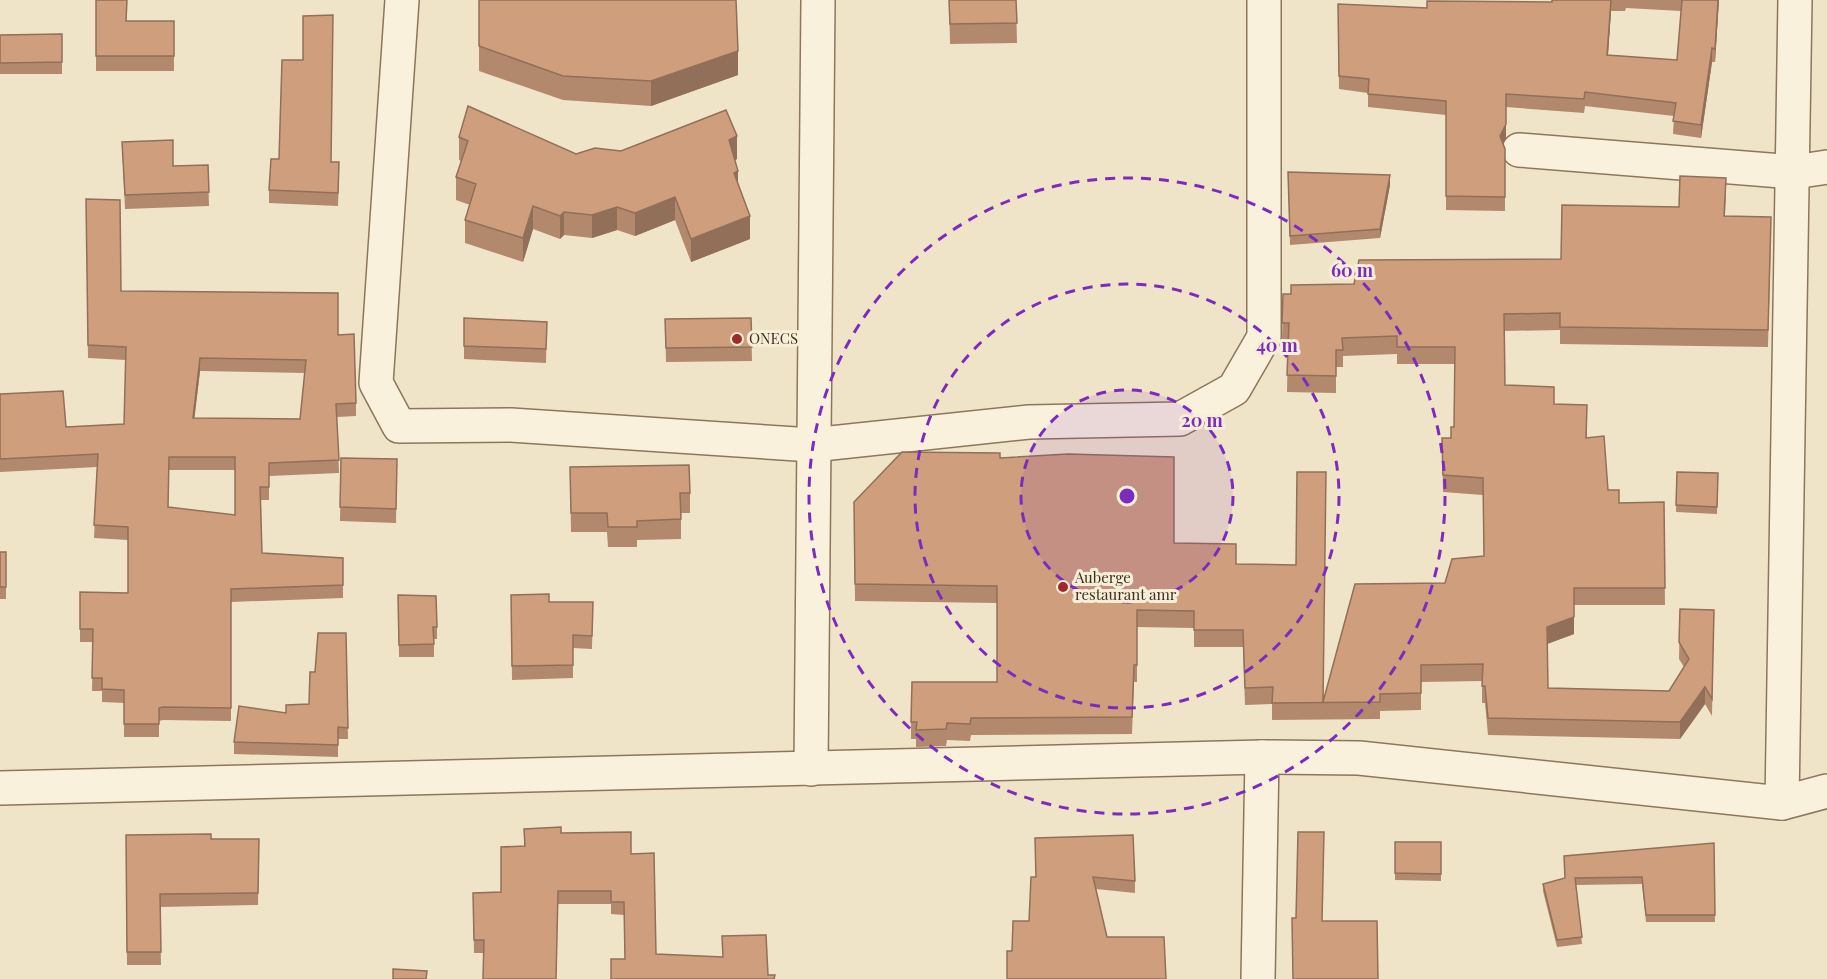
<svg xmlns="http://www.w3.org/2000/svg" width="1827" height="979" font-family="'Playfair Display',serif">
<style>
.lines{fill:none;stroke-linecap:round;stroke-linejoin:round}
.street-casing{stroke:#8d765c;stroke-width:36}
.street{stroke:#faf1dc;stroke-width:33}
.wall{fill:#b2896c;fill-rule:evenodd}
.shaded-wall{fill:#916f58}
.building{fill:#cf9f7d;stroke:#916f58;stroke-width:1.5;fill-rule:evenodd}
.ring{fill:none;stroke:#7b2cbf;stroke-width:3;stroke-dasharray:10 8}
.poi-dot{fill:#9e2a2b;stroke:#f7eed8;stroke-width:2}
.labels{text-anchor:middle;stroke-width:6;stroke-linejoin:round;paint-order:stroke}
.poi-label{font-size:15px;fill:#3d2e20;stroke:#f7eed8;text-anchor:start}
.centre{fill:#7b2cbf;stroke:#f7eed8;stroke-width:3}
.ring-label{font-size:18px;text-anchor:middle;font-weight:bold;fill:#7b2cbf;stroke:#f7eed8;stroke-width:6;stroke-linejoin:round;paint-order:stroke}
</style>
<rect width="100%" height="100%" fill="#f0e4c8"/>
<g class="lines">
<g class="street-casing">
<g id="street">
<path d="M402 0 376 383 399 426 511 425 812 445 1029 422 1180 419 1234 389 1264 337V0"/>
<path d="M1519 150 1794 172 1827 167"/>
<path d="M811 769 818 0"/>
<path d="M0 788 1262 757 1359 758 1782 803 1827 791"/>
<path d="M1782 803 1795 0"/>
<path d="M1258 979 1262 757"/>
</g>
</g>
<use href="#street" class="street"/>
</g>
<g class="wall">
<path d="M96 0 126 21H174V71H96Z"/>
<path d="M479 0 738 75 651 106 563 100 479 71Z"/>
<path d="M949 0H1016L1017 43 950 44Z"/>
<path d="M1552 0H1719L1715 62H1712L1701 138 1673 134 1674 116 1585 106 1584 113 1506 107V138L1503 143 1505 149V211L1446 210V115L1368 107V93L1339 89 1338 4 1427 8 1552 2ZM1626 8 1681 11 1677 60 1608 55 1611 11H1625Z"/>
<path d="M62 34V74H0V35Z"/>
<path d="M459 137 576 154 621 151 737 159 735 160 738 184 750 239 691 262 675 220 635 236 617 230 592 238 564 235 560 239 533 229 523 262 465 243V220L470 205 456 200V177L461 161 459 160Z"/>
<path d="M122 142 173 166 208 165 209 206 125 209Z"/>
<path d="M331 162 339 175 338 206 269 203V190Z"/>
<path d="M1288 172 1390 185 1380 238 1290 245Z"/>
<path d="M1726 195 1725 216 1771 235 1768 347 1560 344V330L1504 331 1505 385 1554 404 1587 423V437L1608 490 1619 503 1664 502 1665 605H1574V634L1547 644 1548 688 1669 691 1684 667 1679 659 1680 609 1714 610 1712 716 1705 704 1680 739 1488 735 1485 703H1482V681L1421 682V710L1380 711V719L1272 720V704L1245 705 1243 647H1194V628L1137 627V682H1134L1132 734 971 735 970 741 947 740 946 746 916 747V739H911V722L997 682V603L855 601 854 502 1000 458 1174 543 1236 564 1323 701 1445 583 1484 556 1483 495 1443 492 1442 438H1451L1454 427 1455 364H1397V354L1343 356V367H1336V393L1287 392 1288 340H1282L1283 294H1291L1354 284 1561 259 1679 207Z"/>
<path d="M86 199 121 291 338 335 356 403V416L337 417 339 473 269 476V500H261L262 553 343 558V598L231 602V721L163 720 159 721V737H124V703L102 702V691H92L93 642H80V592L128 593V540L94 538 97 467 0 472V394L66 427 124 424 126 360 88 358ZM200 371 305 373 300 419 194 418ZM169 470H235V515L168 508Z"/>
<path d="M464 318 547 322 546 363 464 359Z"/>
<path d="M751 318 752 361 666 362 665 319Z"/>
<path d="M341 458 397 459 396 523 340 521Z"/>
<path d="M570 467 690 493V513H681V539L637 540V547H608L607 532H571Z"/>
<path d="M1677 472 1718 473 1717 514 1676 512Z"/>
<rect x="0" y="552" width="6" height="47"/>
<path d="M398 595 437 627V639H434V657H399Z"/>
<path d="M511 595 549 602H593L592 649 573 648V678L512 680Z"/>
<path d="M346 633 348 739H338V757L234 754V742L286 713 309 704 315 672Z"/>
<path d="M524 829 561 833 631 854 656 954 723 957 722 936 768 975 625 959 624 915 611 914V904H558L484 953H474L473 893 501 892 524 846Z"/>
<path d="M126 835 211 839H259L258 905 160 907 161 965H127Z"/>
<path d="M1035 838 1135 881V893L1096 889 1107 937 1012 951 1029 921 1036 877Z"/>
<path d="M1395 842H1441V881L1395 880Z"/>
<path d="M1714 843 1715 922H1646L1642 884 1576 885 1582 944 1557 947 1543 891V884Z"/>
</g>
<g class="shaded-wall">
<path d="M1611 0V11L1607 69V55Z"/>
<path d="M1718 0H1719L1715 62V49Z"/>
<path d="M1712 48V62L1701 138V125Z"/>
<path d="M738 51V75L651 106V81Z"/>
<path d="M1506 124V138L1500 149V136Z"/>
<path d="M737 136V159L729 163V140Z"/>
<path d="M738 171V194L734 173Z"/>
<path d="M1390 175V185L1380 238V229Z"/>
<path d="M675 197V220L635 236V213Z"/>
<path d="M533 206V229L523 262V238Z"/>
<path d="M617 207V230L592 238V215Z"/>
<path d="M564 212V235L560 239V216Z"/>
<path d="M750 216V239L691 262V239Z"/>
<path d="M200 358V371L193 431V418Z"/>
<path d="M1574 588V634L1547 644V627Z"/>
<path d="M1705 687V704L1680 739V722Z"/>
</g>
<g class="building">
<path d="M96 0H127L126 21H174V56H96Z"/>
<path d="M479 0H736L738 51 651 81 563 76 479 46Z"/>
<path d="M949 0H1016L1017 23 950 24Z"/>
<path d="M1552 0H1611L1607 55 1677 60 1682 0H1718L1715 49 1712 48 1701 125 1673 121 1676 103 1585 92 1584 99 1506 94V124L1500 136 1505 149V197L1446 196V101L1368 94 1369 79 1339 76 1338 4 1427 8V1L1552 2Z"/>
<path d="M333 15 331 162H339L338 193 269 190 271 159H279L282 60H303V16Z"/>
<path d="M62 34V62L0 63V35Z"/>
<path d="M468 106 576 154 595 148 621 151 726 110 737 136 729 140 738 171 734 173 750 216 691 239 675 197 635 213 617 207 592 215 564 212 560 216 533 206 523 238 465 220 476 184 456 177 468 141 459 137Z"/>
<path d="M173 140V166L208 165 209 192 125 195 122 142Z"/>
<path d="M1288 172 1390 175 1380 229 1290 236Z"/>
<path d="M1680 176 1726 178 1724 216 1771 217 1768 330 1560 327V313L1504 314 1505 385 1554 387V404L1587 405 1586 438 1604 436 1608 490H1619V503L1664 502 1665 588H1574V617L1547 627 1548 688 1669 691 1689 659 1679 642 1680 609 1714 610 1712 699 1705 687 1680 722 1488 718 1485 686H1482L1483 664 1421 665V693L1380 694V702L1272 703 1273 687 1245 688 1243 630H1194V611L1137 610V665H1134L1132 717 971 718 970 724 947 723 946 729 916 730 917 722H911L912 682H997V586L855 584 854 502 902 452 1000 453V458L1068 454 1174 457V543L1236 544V564L1296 565 1297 472H1326L1323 702 1355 584 1445 583 1452 559 1484 556 1483 478 1443 475 1442 438H1451V427H1454L1455 347H1397V336L1342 338 1343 350H1336V376L1287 375 1289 323H1282L1283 294H1291V285L1354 284 1359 260 1561 259 1562 205 1679 207Z"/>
<path d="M86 199 120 200 121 291 338 293V335L354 334 356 403 336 404 339 460 269 463V487H260L262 553 343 558V585L231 589V708L163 707 159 708V724H124V690L102 689V678H92L93 629H80V592L128 593V527L94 525 98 454 0 459V394L63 391 66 427 124 424 126 347 88 345ZM200 358 306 360 300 419 193 418ZM169 457H235V515L168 507Z"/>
<path d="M464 318 547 322 546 349 464 346Z"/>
<path d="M751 318 752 347 666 348 665 319Z"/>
<path d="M341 458 397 459 396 509 340 507Z"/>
<path d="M689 465 690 493H680L681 519 637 521V527H608L607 513H571L570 467Z"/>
<path d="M1677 472 1718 473 1717 507 1676 505Z"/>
<rect x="0" y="552" width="6" height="35"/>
<path d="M549 594V602H593L592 636 573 635V665L512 666 511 595Z"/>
<path d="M398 595 436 596 437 627H433L434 644 399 645Z"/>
<path d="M318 633H346L348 728 338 727V745L234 742 239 706 286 713V705L309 704 310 672H315Z"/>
<path d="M561 827V833L631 832V854L654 853 656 954 723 957 722 936 766 935 768 975H775L774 979H611V959H625L624 902H611V891H558L556 979H483L484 940H474L473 893 501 892V847L525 846 524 829Z"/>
<path d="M1298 832H1324L1322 921H1377L1378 979H1293L1292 918H1296Z"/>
<path d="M211 834V839H259L258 893 160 894 161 952H127L126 835Z"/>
<path d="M1133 835 1135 881 1093 877 1107 937H1164L1166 979H1007V951H1012L1013 921H1029L1031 877H1036L1035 838Z"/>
<path d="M1395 842H1441V874L1395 873Z"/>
<path d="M1714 843 1715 915H1646L1642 877 1575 878 1582 937 1557 940 1543 884 1565 878 1564 856Z"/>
<path d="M393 969 427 971 426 979H393Z"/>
</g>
<circle cx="1127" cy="496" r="106" fill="#7b2cbf" fill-opacity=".12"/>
<g class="ring">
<circle cx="1127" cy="496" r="106"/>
<circle cx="1127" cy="496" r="212"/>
<circle cx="1127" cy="496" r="318"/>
</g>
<g class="poi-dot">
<circle cx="737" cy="339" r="6"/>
<circle cx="1063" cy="587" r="6"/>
</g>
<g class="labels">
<g class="poi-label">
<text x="749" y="344">ONECS</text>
<text x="1075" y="583">Auberge<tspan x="1075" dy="17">restaurant amr</tspan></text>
</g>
</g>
<circle cx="1127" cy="496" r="9" class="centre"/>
<g class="ring-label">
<text x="1352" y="277">60 m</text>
<text x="1277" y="352">40 m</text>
<text x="1202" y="427">20 m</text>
</g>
</svg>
